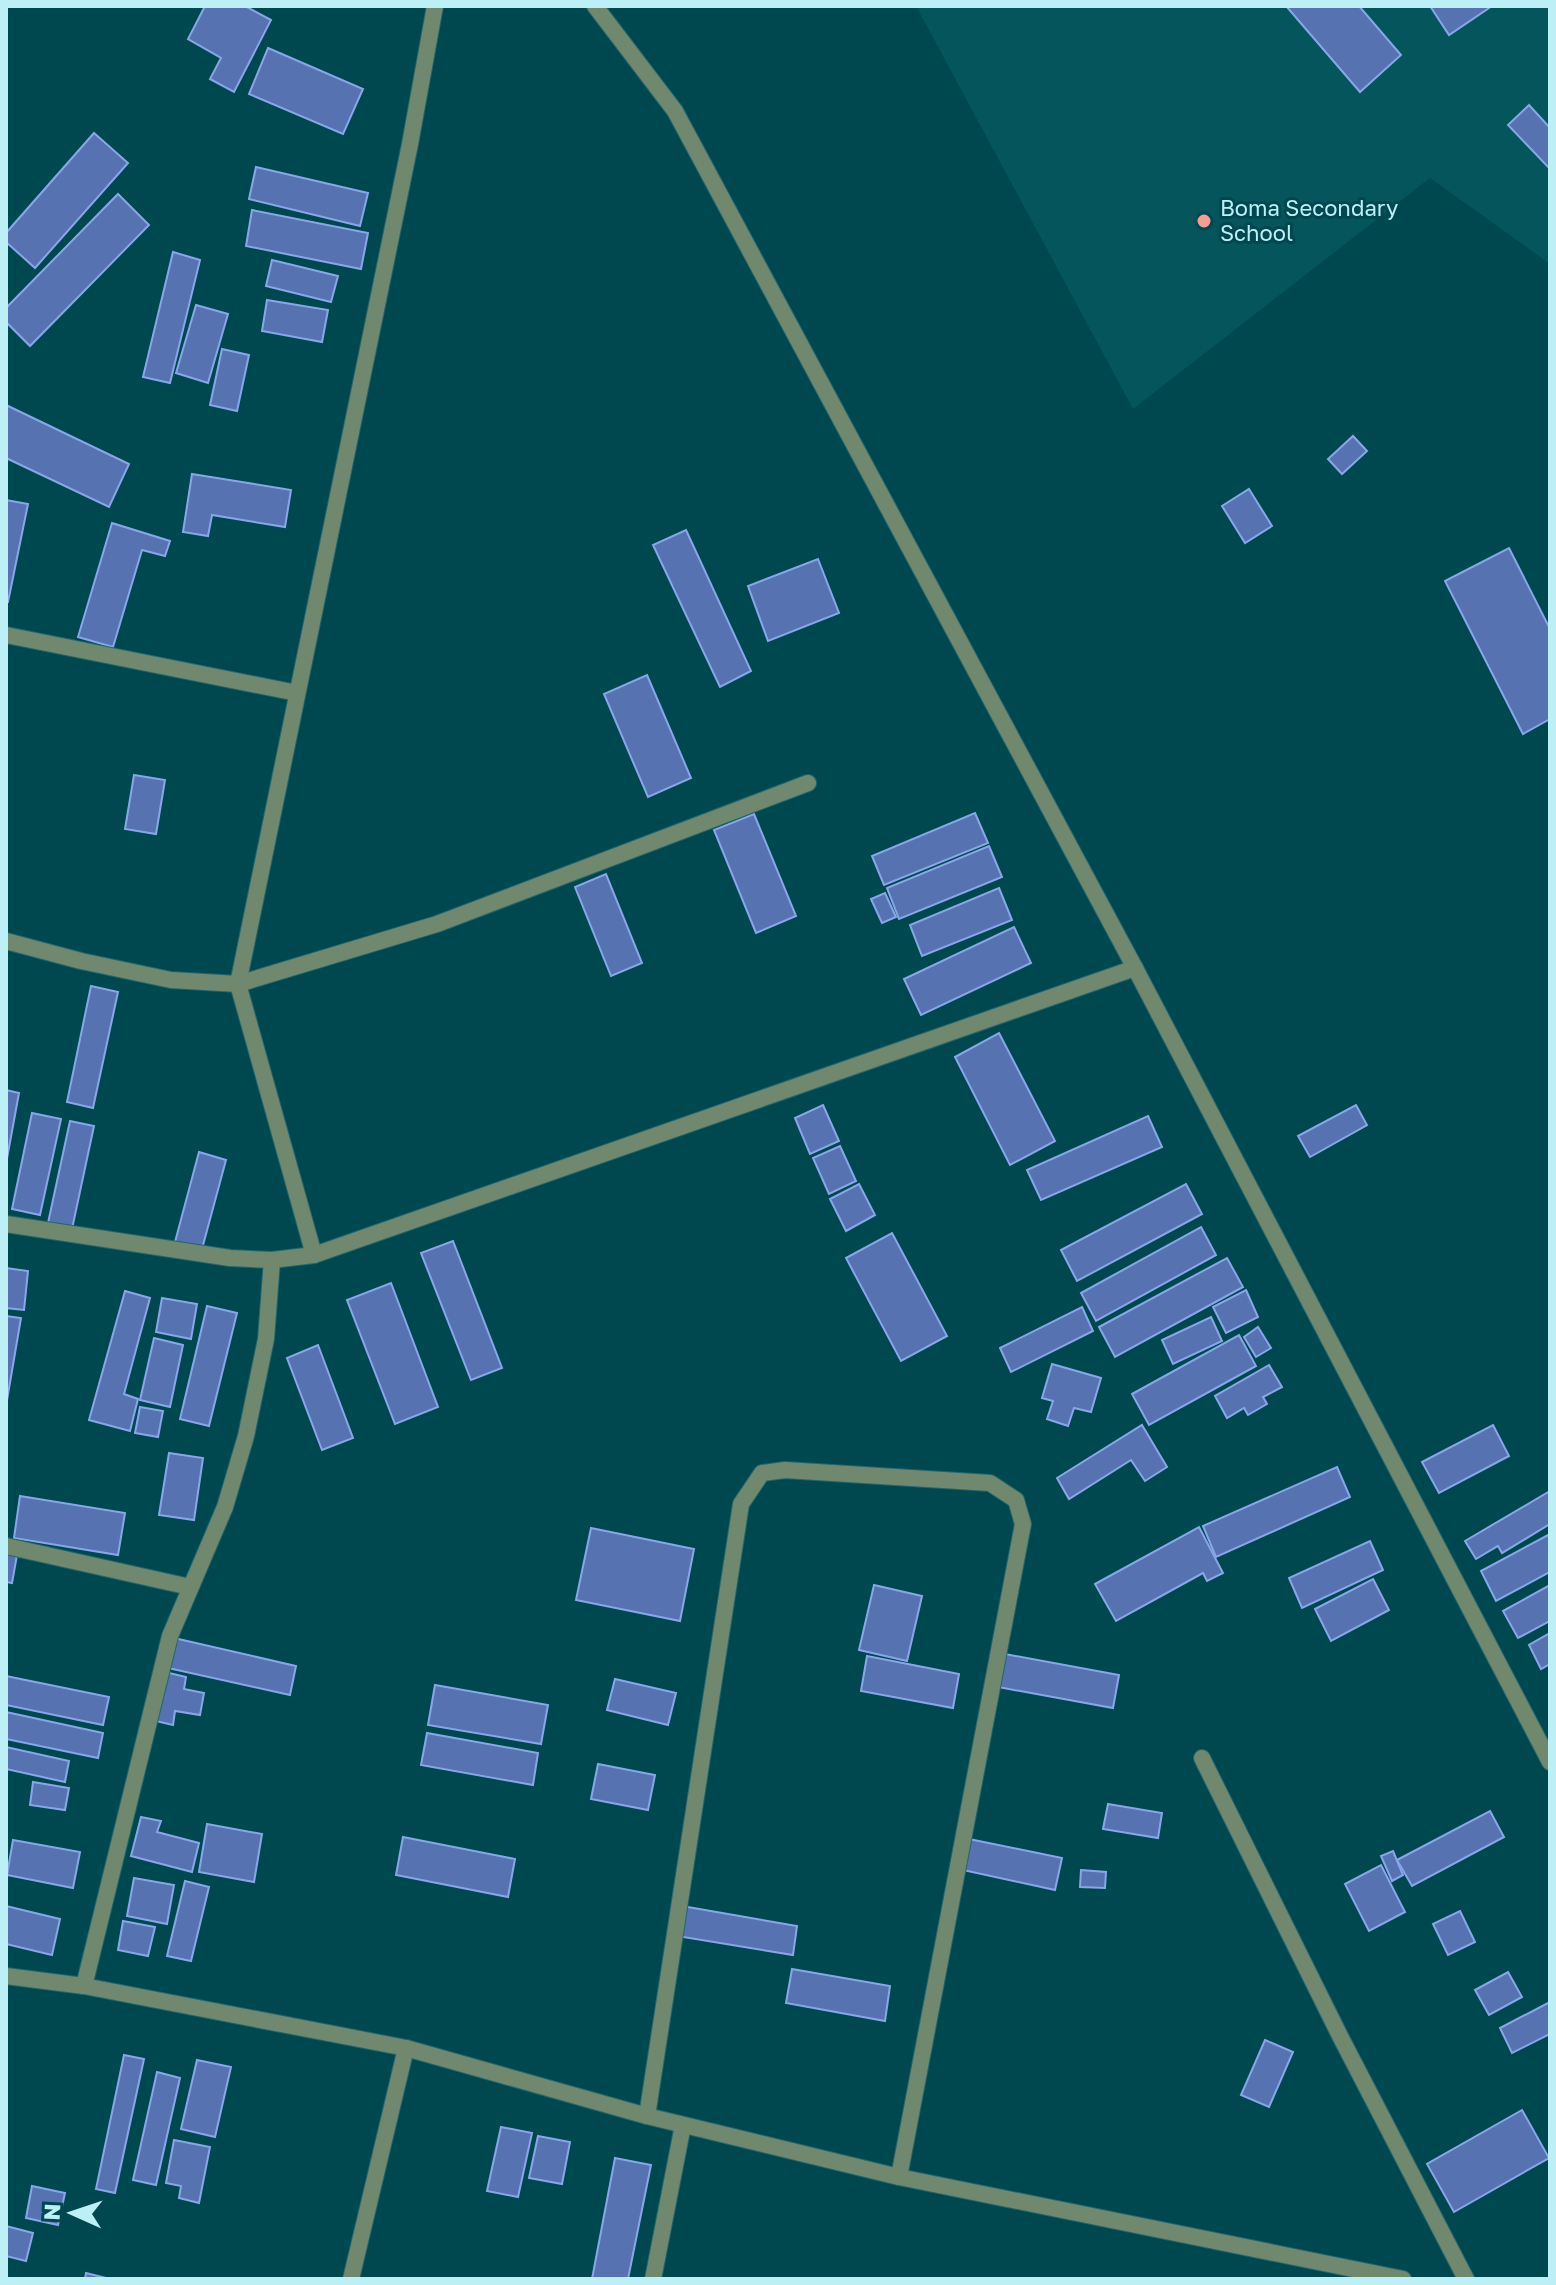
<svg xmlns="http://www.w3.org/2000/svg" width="1556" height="2285" font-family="'Golos Text',sans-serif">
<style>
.built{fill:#04555c}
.building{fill:#5672b0;stroke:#88a7eb;stroke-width:2}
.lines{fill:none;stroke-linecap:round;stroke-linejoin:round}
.street-casing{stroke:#22666d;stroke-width:18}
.street{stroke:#6f886e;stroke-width:16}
.poi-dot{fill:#f59c95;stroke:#00484f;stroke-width:3}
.labels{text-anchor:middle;stroke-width:6;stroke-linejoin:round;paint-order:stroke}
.poi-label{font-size:22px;fill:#bdf0f6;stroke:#00484f;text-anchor:start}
</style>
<rect width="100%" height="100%" fill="#00484f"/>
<path class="built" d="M916 6H1550V264L1430 178 1133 409Z"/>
<g class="building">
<path d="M205 6H245L271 20 234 92 210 79 221 58 188 39Z"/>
<path d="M1286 6H1359L1401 55 1360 92Z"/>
<path d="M1430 6H1492L1449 35Z"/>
<path d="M268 48 363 89 343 134 249 94Z"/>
<path d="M1529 105 1550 128V169L1508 125Z"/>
<path d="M94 133 128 163 35 268 6 242V233Z"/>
<path d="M256 167 368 193 360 226 249 199Z"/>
<path d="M118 194 149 225 30 346 6 322V308Z"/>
<path d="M252 210 368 233 361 269 246 246Z"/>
<path d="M173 252 200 260 170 383 143 377Z"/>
<path d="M272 260 338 276 331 302 266 286Z"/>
<path d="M267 300 328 310 322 342 262 331Z"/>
<path d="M196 305 228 314 208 383 176 373Z"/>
<path d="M222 349 249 355 237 411 210 405Z"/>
<path d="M6 405 129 464 109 507 6 458Z"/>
<path d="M1353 436 1367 451 1342 474 1328 459Z"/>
<path d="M192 474 291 490 285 527 212 515 208 536 183 532Z"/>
<path d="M1249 489 1272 526 1245 543 1222 506Z"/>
<path d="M6 500 28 504 8 602H6Z"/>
<path d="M112 523 170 541 165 556 142 550 113 647 78 637Z"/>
<path d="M686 530 751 671 720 687 653 545Z"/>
<path d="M1509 548 1550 629V719L1523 734 1445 581Z"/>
<path d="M818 559 839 613 768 641 748 586Z"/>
<path d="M647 675 691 778 648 797 604 694Z"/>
<path d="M134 775 165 780 156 834 125 829Z"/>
<path d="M975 813 988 843 884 885 872 856Z"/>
<path d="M754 814 796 916 756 933 714 830Z"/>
<path d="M989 846 1002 877 899 919 887 888Z"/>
<path d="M606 874 642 963 611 976 575 887Z"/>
<path d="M999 888 1012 920 922 956 910 925Z"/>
<path d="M885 893 896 917 882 923 871 899Z"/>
<path d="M1014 927 1031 963 921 1015 904 979Z"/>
<path d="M91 986 118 992 93 1108 67 1102Z"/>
<path d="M999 1033 1055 1141 1010 1165 955 1057Z"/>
<path d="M6 1090 19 1093 6 1164Z"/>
<path d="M823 1105 839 1141 810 1154 795 1118Z"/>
<path d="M1356 1105 1367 1125 1310 1157 1298 1136Z"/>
<path d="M32 1113 61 1119 40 1215 12 1209Z"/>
<path d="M1148 1116 1162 1147 1041 1200 1027 1170Z"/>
<path d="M70 1121 94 1126 72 1229 48 1223Z"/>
<path d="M840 1146 856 1181 829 1194 813 1158Z"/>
<path d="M199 1152 226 1160 202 1249 175 1242Z"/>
<path d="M859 1184 875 1215 846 1231 830 1199Z"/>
<path d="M1186 1184 1202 1214 1077 1281 1061 1250Z"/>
<path d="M1201 1227 1216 1255 1096 1321 1081 1293Z"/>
<path d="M892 1233 947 1336 901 1361 846 1258Z"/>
<path d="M453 1241 502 1368 471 1380 421 1253Z"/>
<path d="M1227 1258 1243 1287 1115 1357 1099 1327Z"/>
<path d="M6 1268 28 1271 24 1310 6 1308Z"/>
<path d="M391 1283 438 1407 395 1424 347 1300Z"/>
<path d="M1246 1290 1258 1317 1226 1333 1213 1307Z"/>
<path d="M125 1291 150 1298 124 1394 138 1399 130 1431 89 1420Z"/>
<path d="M162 1298 197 1304 191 1339 156 1332Z"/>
<path d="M207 1306 237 1313 209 1426 180 1419Z"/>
<path d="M1082 1307 1093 1331 1011 1372 1000 1348Z"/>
<path d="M6 1316 21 1318 6 1406Z"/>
<path d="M1211 1317 1222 1341 1173 1364 1162 1340Z"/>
<path d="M1258 1327 1271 1348 1256 1357 1244 1337Z"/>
<path d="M1239 1335 1256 1366 1149 1425 1132 1394Z"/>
<path d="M154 1338 183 1345 170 1407 140 1400Z"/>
<path d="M318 1345 353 1438 322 1450 287 1358Z"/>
<path d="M1052 1364 1101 1378 1091 1412 1074 1408 1068 1426 1047 1419 1053 1401 1042 1398Z"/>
<path d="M1269 1365 1282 1387 1263 1397 1267 1404 1248 1415 1244 1408 1227 1418 1215 1396Z"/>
<path d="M140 1407 163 1411 158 1437 135 1433Z"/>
<path d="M1142 1425 1167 1467 1145 1481 1131 1460 1069 1499 1057 1478Z"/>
<path d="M1493 1425 1509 1456 1439 1493 1422 1462Z"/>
<path d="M169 1453 203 1458 194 1520 159 1515Z"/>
<path d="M1337 1467 1350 1497 1216 1557 1203 1526Z"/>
<path d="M1550 1491V1524L1502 1553 1498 1546 1476 1559 1465 1541Z"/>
<path d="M20 1496 125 1513 118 1555 14 1538Z"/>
<path d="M1199 1527 1223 1573 1207 1581 1203 1573 1116 1621 1095 1584Z"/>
<path d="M591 1528 694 1549 680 1621 576 1600Z"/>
<path d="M1550 1534V1572L1496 1601 1481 1571Z"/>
<path d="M1370 1541 1383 1570 1302 1608 1289 1578Z"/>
<path d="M6 1553 17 1555 12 1583 6 1582Z"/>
<path d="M1373 1579 1389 1610 1331 1641 1315 1609Z"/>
<path d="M874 1585 922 1596 907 1661 859 1650Z"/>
<path d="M1550 1585V1621L1518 1638 1503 1611Z"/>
<path d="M1550 1633V1664L1541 1669 1529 1645Z"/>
<path d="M174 1638 296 1666 290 1695 168 1668Z"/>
<path d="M1005 1654 1119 1675 1113 1708 998 1687Z"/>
<path d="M867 1656 959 1674 953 1708 861 1691Z"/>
<path d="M165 1672 186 1677 184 1689 204 1693 200 1715 175 1711 173 1725 156 1721Z"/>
<path d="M6 1676 109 1697 103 1725 6 1705Z"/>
<path d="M615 1679 676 1693 668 1725 607 1710Z"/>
<path d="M435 1685 548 1705 541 1744 428 1725Z"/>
<path d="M6 1712 103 1733 98 1758 6 1739Z"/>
<path d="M427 1733 538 1753 533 1785 421 1765Z"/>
<path d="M6 1747 69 1761 65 1782 6 1769Z"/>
<path d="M598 1764 655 1775 648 1810 591 1799Z"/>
<path d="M33 1782 69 1788 65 1810 30 1805Z"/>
<path d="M1108 1804 1162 1813 1158 1838 1103 1829Z"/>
<path d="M1490 1811 1504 1837 1412 1886 1397 1860Z"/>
<path d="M141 1817 161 1821 157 1832 199 1843 192 1872 131 1856Z"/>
<path d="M207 1824 262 1834 254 1882 199 1872Z"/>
<path d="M403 1837 515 1859 508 1897 396 1875Z"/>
<path d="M969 1839 1062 1858 1055 1890 963 1870Z"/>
<path d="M13 1840 80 1852 73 1888 7 1875Z"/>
<path d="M1393 1851 1403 1875 1392 1881 1381 1856Z"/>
<path d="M1381 1865 1405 1912 1369 1931 1345 1884Z"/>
<path d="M1081 1870 1106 1872 1105 1888 1080 1887Z"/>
<path d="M134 1878 174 1885 167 1924 127 1916Z"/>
<path d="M185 1881 209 1887 191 1961 167 1956Z"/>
<path d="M6 1906 60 1919 52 1955 6 1944Z"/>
<path d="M682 1906 797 1926 793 1955 677 1936Z"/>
<path d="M1460 1911 1475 1942 1448 1955 1433 1924Z"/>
<path d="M123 1921 155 1927 148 1956 118 1950Z"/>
<path d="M792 1969 890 1986 885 2021 786 2003Z"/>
<path d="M1508 1972 1522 1997 1489 2015 1475 1990Z"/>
<path d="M1550 2002V2034L1512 2053 1500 2028Z"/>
<path d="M1265 2040 1293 2052 1269 2107 1241 2095Z"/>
<path d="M124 2055 144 2059 115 2193 96 2189Z"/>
<path d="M197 2060 231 2067 215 2137 181 2129Z"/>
<path d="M157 2072 180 2078 156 2185 133 2180Z"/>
<path d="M1522 2110 1549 2158 1454 2212 1427 2164Z"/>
<path d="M501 2127 532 2133 518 2197 487 2191Z"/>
<path d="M538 2136 570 2142 562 2184 529 2178Z"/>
<path d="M174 2140 210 2147 199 2203 179 2198 181 2186 166 2183Z"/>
<path d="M615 2158 651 2165 628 2279H592Z"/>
<path d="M32 2186 65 2193 58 2225 26 2218Z"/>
<path d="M6 2226 33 2233 26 2261 6 2256Z"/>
<path d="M86 2273 110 2279H85Z"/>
</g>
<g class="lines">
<g class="street-casing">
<g id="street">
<path d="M595 6 675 111 1135 968 1550 1762"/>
<path d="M6 635 297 693"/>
<path d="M6 941 81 961 171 980 238 984 410 144 435 6"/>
<path d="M6 1224 230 1258 272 1260 314 1255 1135 968"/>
<path d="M314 1255 238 984 437 924 808 783"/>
<path d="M6 1546 190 1587"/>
<path d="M1202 1758 1340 2036 1466 2279"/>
<path d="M6 1976 84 1986 406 2048 647 2116 899 2177 1403 2279"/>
<path d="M84 1986 170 1636 225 1507 246 1436 266 1339 272 1260"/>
<path d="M647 2116 741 1504 762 1473 785 1470 990 1483 1016 1500 1023 1524 899 2177"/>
<path d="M351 2279 406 2048"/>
<path d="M653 2279 683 2125"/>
</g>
</g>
<use href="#street" class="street"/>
</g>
<circle class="poi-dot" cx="1204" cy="221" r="8"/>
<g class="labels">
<g class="poi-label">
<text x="1220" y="216">Boma Secondary<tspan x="1220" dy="25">School</tspan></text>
</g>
</g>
<rect width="1556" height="2285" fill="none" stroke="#bdf0f6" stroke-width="16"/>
<g transform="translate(72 2213) rotate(273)" stroke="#00484f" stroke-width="6" paint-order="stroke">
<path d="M0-6L14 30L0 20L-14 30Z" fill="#bdf0f6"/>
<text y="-12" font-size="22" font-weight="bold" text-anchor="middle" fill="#bdf0f6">N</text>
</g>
</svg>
